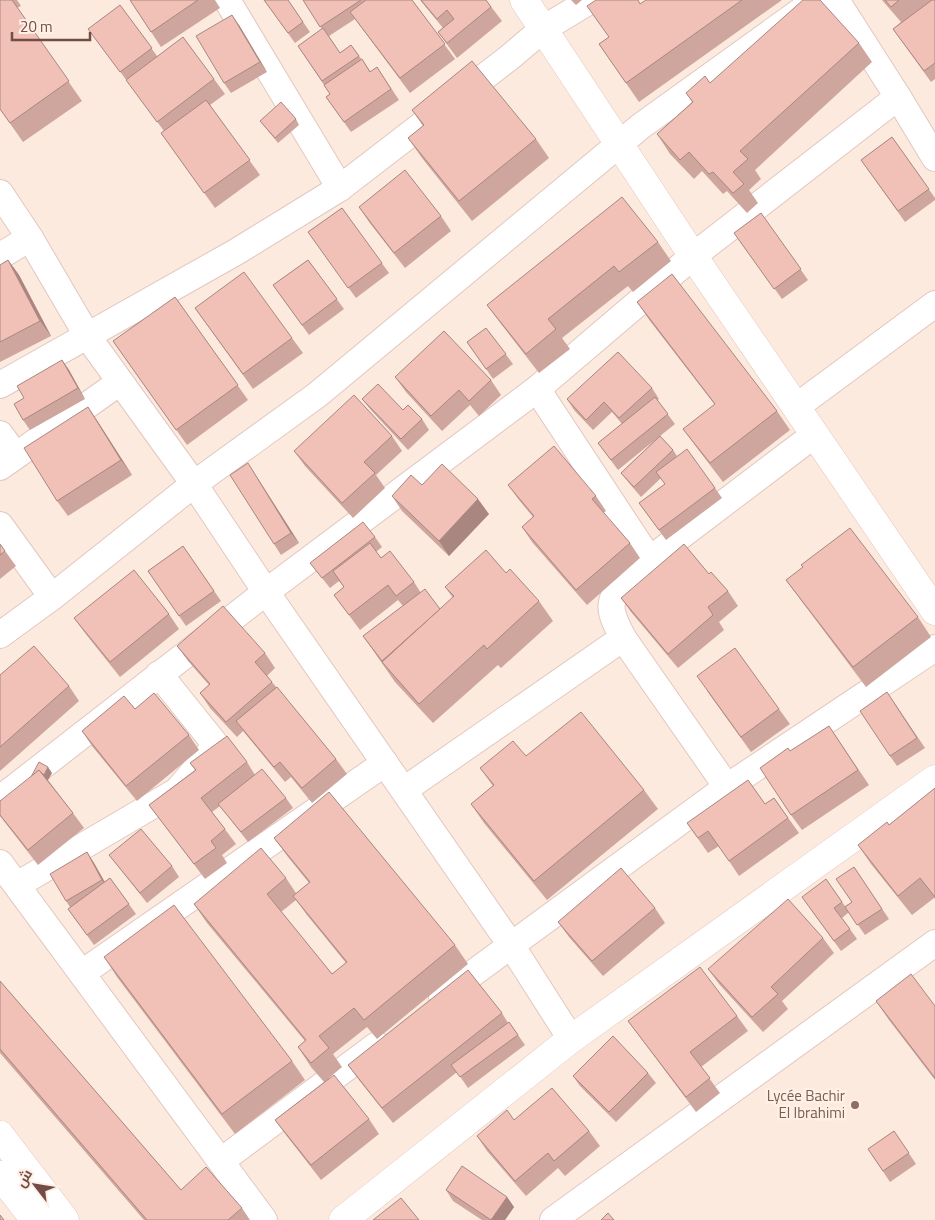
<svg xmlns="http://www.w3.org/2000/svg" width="935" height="1220" font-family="'Titillium Web',Cairo,sans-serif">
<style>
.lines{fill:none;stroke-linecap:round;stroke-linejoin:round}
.street-casing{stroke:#e2c7be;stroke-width:28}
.secondary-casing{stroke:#e7c6bb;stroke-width:29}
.street{stroke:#fff;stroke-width:26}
.secondary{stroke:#fff;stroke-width:28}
.wall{fill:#cfa69d;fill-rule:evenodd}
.shaded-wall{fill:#a98780}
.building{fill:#f1c1b7;stroke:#a98780}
.education-dot{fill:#8d6e63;stroke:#ffefe5;stroke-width:2}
.labels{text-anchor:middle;stroke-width:5;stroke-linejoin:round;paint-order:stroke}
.education-label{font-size:15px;fill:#785e54;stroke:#ffefe5;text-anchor:end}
</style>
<rect width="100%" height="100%" fill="#fceadf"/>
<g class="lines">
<g class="street-casing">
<g id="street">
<path d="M227 0 340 188"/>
<path d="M836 0 898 97 935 158"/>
<path d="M0 193 30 238 88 337 194 484 266 592 511 945 571 1039"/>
<path d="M0 256 30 238"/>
<path d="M0 385 236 252 340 188 510 57 543 29 591 0"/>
<path d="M537 389 649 559"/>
<path d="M796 407 935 304"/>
<path d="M0 434 15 455"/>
<path d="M0 467 120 382"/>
<path d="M0 525 52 597"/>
<path d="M0 635 52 597 194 484 317 395 641 126 816 0"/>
<path d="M623 638C609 610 606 605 624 579L814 435"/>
<path d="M404 790 623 638 727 787"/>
<path d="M0 799 266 592 537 389 693 256 898 97"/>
<path d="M0 863 264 1220"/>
<path d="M17 885 177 791 216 745 159 674"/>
<path d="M82 973 385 763"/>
<path d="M442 996 727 787 935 648"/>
<path d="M221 1161 377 1045"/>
<path d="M553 1220 935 943"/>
</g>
</g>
<g class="secondary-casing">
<g id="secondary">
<path d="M524 0 693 256 935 611"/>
<path d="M0 1135 65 1220"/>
<path d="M0 1175 35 1220"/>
<path d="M343 1220 571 1039 935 779"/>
</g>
</g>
<use href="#street" class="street"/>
<use href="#secondary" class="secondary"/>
</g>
<g class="wall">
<path d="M0 0H17L21 6 17 8 82 101 23 142 0 109Z"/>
<path d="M130 0H215L220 8 161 47Z"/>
<path d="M264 0H288L310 32 295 43Z"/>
<path d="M303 0H412L455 59 410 93 355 19 329 36 340 53 351 45 371 72 377 67 399 100 351 132 326 97 330 94 298 46 322 29Z"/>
<path d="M420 0H486L502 21 457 58 438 32 443 28Z"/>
<path d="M571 0H582L576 5Z"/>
<path d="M646 0H782L639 102 599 44 609 37 641 4Z"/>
<path d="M882 0H935V79L931 82 893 29 901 22Z"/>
<path d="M120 5 157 56 214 79 225 94 210 105 260 175 215 208 161 133 164 131 96 39Z"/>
<path d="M239 25 267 72 231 93 224 83Z"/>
<path d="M859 43 872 62 755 170 761 179 749 190 758 203 747 213 727 191 723 194 702 171 694 179 670 154 657 134 692 102 686 93 710 83Z"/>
<path d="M412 110 536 139 549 158 472 221 422 158 408 138 423 126Z"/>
<path d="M296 119 299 125 278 143 260 121Z"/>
<path d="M892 137 935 198V200L905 222 861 160Z"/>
<path d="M359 207 441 216 451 231 405 268 369 222Z"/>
<path d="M342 208 389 273 356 298 308 232Z"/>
<path d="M761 213 808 280 782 299 734 233Z"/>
<path d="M658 242 671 261 633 292 628 286 562 338 570 349 539 373 501 324 487 305Z"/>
<path d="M8 260 19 275 51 336 0 362V265Z"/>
<path d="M308 260 344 309 309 335 273 285Z"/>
<path d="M175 297 248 400 187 445 113 341Z"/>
<path d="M637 302 777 411 790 430 723 482 697 448 683 429 715 405 650 321Z"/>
<path d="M195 308 292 338 303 353 253 389Z"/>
<path d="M486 328 513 364 493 379 467 342Z"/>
<path d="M62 360 69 370 85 399 30 430 23 420 24 398Z"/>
<path d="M395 377 491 380 501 395 479 416 470 405 442 431 406 392Z"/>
<path d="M652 388 659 399 657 400 675 424 660 436 673 450 677 456 715 488 722 498 666 540 639 503 665 484 661 478 641 497 629 483 621 473 655 440 618 470 598 443 622 424 612 412 593 430 574 410 567 399Z"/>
<path d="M362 399 403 410 422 419 429 430 408 450 370 409Z"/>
<path d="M88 407 98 422 132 475 68 516 57 501Z"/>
<path d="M392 436 402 451 376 475 385 488 353 518 305 466 294 451Z"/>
<path d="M255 474 299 543 281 555 274 544Z"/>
<path d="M422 485 489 514 449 556 402 511 392 496Z"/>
<path d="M508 485 596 496 606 511 603 513 630 543 640 558 587 605 532 542 522 527 533 517 519 500Z"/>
<path d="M375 537 382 547 376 552 381 558 414 582 421 593 440 609 453 598 445 587 506 573 539 601 553 621 501 668 498 665 433 723 395 682 363 636 403 606 398 600 360 630 334 595 344 587 339 581 330 588 310 563Z"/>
<path d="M0 544 16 566 0 579Z"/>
<path d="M183 546 221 601 186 626 148 571Z"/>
<path d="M786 580 918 617 931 637 866 687 800 599Z"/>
<path d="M728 591 738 606 719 622 724 630 678 668 631 612 621 598Z"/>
<path d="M169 614 179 629 120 677 85 633 74 618Z"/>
<path d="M177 646 265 653 275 668 267 676 336 759 347 774 312 803 291 777 285 782 243 731 237 737 210 708 200 693 209 685 188 661Z"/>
<path d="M0 675 69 686 79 701 0 771Z"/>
<path d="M707 691 779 709 790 724 751 752Z"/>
<path d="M894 702 925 748 897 766 890 756Z"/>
<path d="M135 709 189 735 199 750 137 801 92 746 82 731Z"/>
<path d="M829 726 869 785 802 830 791 815V751Z"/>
<path d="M526 756 644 790 658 809 547 900 484 823 471 804 493 786 480 768Z"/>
<path d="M247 762 255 775 286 798 293 808 248 842 220 806 212 812 236 844 222 855 227 863 205 879 149 805 195 770 190 763Z"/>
<path d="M52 773 48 780 73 813 84 828 38 865 0 816V801Z"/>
<path d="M935 788V899L934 898 912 915 871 864 858 845 889 825Z"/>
<path d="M774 798 799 833 739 876 719 846 708 853 687 823 765 804Z"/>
<path d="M274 838 455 945 468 964 377 1039 367 1027 333 1054 342 1067 329 1078 369 1119 379 1134 321 1180 286 1135 275 1120 324 1082 311 1067 298 1047 305 1041 207 923 194 904 286 878 296 893 309 883 288 857ZM296 900 307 915 346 963 332 974 281 912Z"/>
<path d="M87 852 94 863 105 882 110 878 136 914 94 945 68 909 70 907 66 901Z"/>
<path d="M109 855 172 866 179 877 147 903 117 865Z"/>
<path d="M854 867 889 919 865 935 849 912 842 918 857 939 841 951 809 907 826 879 845 906 852 902Z"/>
<path d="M655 908 665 923 603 976 569 937 558 922Z"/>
<path d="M823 938 834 953 782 1001 788 1009 763 1032 719 984 708 969Z"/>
<path d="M104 957 292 1061 305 1080 235 1134 117 977Z"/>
<path d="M0 981 181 1190 242 1208 250 1220H144L0 1053Z"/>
<path d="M876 1001 935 1006V1080L889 1020Z"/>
<path d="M502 1013 508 1023 509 1022 525 1045 468 1088 457 1072 393 1123 359 1080 348 1065Z"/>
<path d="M737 1016 748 1031 701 1067 720 1093 696 1112 628 1021Z"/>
<path d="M648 1073 656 1083 616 1122 580 1086 573 1076Z"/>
<path d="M514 1120 589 1131 600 1146 565 1176 558 1168 526 1196 487 1151 477 1136Z"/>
<path d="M894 1131 916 1164 890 1182 868 1149Z"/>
<path d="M446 1190 507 1197 514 1207 505 1220H482L453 1201Z"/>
</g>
<g class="shaded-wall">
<path d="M232 15 239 25 267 72 260 62Z"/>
<path d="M8 260 19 275 51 336 40 321Z"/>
<path d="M62 360 69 370 85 399 78 388Z"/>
<path d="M88 407 98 422 132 475 121 460Z"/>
<path d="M248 463 255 474 299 543 291 533Z"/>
<path d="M478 499 489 514 449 556 439 541Z"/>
<path d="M48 767 52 773 42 790 38 785Z"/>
<path d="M87 852 94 863 109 890 102 880Z"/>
<path d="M507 1197 514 1207 505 1220H491Z"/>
</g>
<g class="building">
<path d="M0 0H12L69 81 10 123 0 109Z"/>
<path d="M130 0H198L151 32Z"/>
<path d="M264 0H288L303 22 288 33Z"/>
<path d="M303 0H361L320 27Z"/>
<path d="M366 0H412L445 44 400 78 350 12Z"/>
<path d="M421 0H486L491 7 447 43 438 32 454 19 447 10 437 19Z"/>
<path d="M596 0H638L640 4 646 0H742L626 83 599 44 609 37 587 6Z"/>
<path d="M803 0H820L859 43 740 151 748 159 733 172 744 184 733 193 713 172 709 174 689 152 680 160 657 134 693 102 686 93 705 76 710 83Z"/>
<path d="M885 0H899L891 7Z"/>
<path d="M932 0H935V63L924 71 893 29Z"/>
<path d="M120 5 152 48 120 72 88 29Z"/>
<path d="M232 15 260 62 224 83 196 36Z"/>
<path d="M323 28 340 53 351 45 359 56 322 81 298 46Z"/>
<path d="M183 37 214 79 157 122 126 80Z"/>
<path d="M362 59 370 72 377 67 391 89 344 122 326 97 330 94 324 85Z"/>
<path d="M472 61 536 139 459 201 408 138 424 125 412 110Z"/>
<path d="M206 100 250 160 204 193 161 133Z"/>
<path d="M281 102 296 119 275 138 260 121Z"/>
<path d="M892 137 929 189 898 211 861 160Z"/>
<path d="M405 170 441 216 394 253 359 207Z"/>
<path d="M622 197 658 242 619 272 614 266 548 319 556 329 526 354 487 305Z"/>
<path d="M342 208 382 263 348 288 308 232Z"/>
<path d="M761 213 801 269 774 289 734 233Z"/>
<path d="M8 260 40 321 0 342V265Z"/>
<path d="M308 260 337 299 302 325 273 285Z"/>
<path d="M244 272 292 338 243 374 195 308Z"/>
<path d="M672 274 777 411 710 463 683 429 715 404 637 302Z"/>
<path d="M175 297 238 385 176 430 113 341Z"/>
<path d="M486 328 506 354 486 369 467 342Z"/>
<path d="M444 331 491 380 469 401 459 390 431 416 395 377Z"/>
<path d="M618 352 652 388 619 418 604 402 586 420 567 399Z"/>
<path d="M62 360 78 388 23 420 14 404 24 398 17 386Z"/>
<path d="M378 384 403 410 408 405 422 419 401 439 362 399Z"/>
<path d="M354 395 392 436 364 462 375 473 342 503 294 451Z"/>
<path d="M655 397 668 414 611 460 598 443Z"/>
<path d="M88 407 121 460 57 501 24 448Z"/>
<path d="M660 436 673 450 634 487 621 473Z"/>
<path d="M554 446 596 496 592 499 630 543 576 590 522 527 534 516 508 485Z"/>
<path d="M687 449 715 488 659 530 639 503 665 484 656 472Z"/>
<path d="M248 463 291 533 274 544 230 475Z"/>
<path d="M442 464 478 499 439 541 392 496 411 475 422 485Z"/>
<path d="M363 522 375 537 322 578 310 563Z"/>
<path d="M850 528 918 617 853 667 786 580 803 567 801 565Z"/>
<path d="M370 543 381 558 390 551 414 582 396 596 388 585 349 615 334 595 344 587 333 571Z"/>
<path d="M0 544 5 551 0 555Z"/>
<path d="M684 544 709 574 711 572 728 591 708 607 713 615 668 654 621 598Z"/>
<path d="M183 546 214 591 179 616 148 571Z"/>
<path d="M486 550 506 573 510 569 539 601 487 649 484 645 419 704 382 662 454 596 445 587Z"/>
<path d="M134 570 169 614 110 662 74 618Z"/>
<path d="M425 589 440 609 382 661 363 636Z"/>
<path d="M223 606 265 653 255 662 272 682 226 722 200 693 210 684 177 646Z"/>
<path d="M34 646 69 686 0 747V675Z"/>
<path d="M735 648 779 709 741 737 697 676Z"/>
<path d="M277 687 336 759 302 788 280 762 274 767 236 721Z"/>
<path d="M887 692 917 738 890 756 860 711Z"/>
<path d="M154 693 189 735 126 786 82 731 124 696 135 709Z"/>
<path d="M581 712 644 790 534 881 471 804 494 785 480 768 513 741 526 756Z"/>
<path d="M829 726 858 770 791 815 760 768 788 748 790 751Z"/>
<path d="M227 736 247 762 201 798 225 829 211 841 216 848 194 864 149 805 196 770 190 763Z"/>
<path d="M39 762 48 767 44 775 39 770 31 777Z"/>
<path d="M262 769 286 798 241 832 218 804Z"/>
<path d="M39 770 73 813 28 850 0 815V801Z"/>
<path d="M748 780 765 804 774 798 788 818 729 861 708 831 698 838 687 823Z"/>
<path d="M935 788V897L920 878 898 896 858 845 887 822 889 825Z"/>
<path d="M329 792 455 945 364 1020 354 1008 319 1036 329 1048 311 1063 298 1047 306 1040 194 904 261 848 286 878 267 894 332 974 347 962 293 896 310 882 274 838Z"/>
<path d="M141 829 172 866 140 893 109 855Z"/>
<path d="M87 852 102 880 66 901 50 874Z"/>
<path d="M854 867 882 909 857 925 845 907 852 902 836 879Z"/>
<path d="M621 868 655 908 592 961 558 922Z"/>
<path d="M110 878 129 904 87 935 68 909Z"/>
<path d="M826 879 842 902 834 908 850 929 834 941 802 897Z"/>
<path d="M788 899 823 938 771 987 778 994 752 1017 708 969Z"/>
<path d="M174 905 292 1061 222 1114 104 957Z"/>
<path d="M700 967 737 1016 690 1052 710 1078 686 1097 628 1021Z"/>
<path d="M468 970 502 1013 382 1108 348 1065Z"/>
<path d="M911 974 935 1006V1078L876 1001Z"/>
<path d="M0 981 181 1190 206 1167 242 1208 228 1220H147L0 1049Z"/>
<path d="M509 1022 518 1035 460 1077 451 1065Z"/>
<path d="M613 1036 648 1073 609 1112 573 1076Z"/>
<path d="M334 1075 369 1119 311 1165 275 1120Z"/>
<path d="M552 1088 589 1131 554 1161 548 1153 515 1181 477 1136 507 1110 514 1120Z"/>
<path d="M894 1131 909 1153 883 1171 868 1149Z"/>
<path d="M462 1166 507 1197 491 1220 446 1190Z"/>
<path d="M401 1198 419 1220H373Z"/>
<path d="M608 1213 614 1220H601Z"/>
<path d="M0 1215 4 1220H0Z"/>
</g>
<circle class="education-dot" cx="855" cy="1105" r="5"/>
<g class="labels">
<g class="education-label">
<text x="845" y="1101">Lycée Bachir<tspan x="845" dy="17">El Ibrahimi</tspan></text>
</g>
</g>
<g transform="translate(35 1185) rotate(301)" stroke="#ffefe5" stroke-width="4" paint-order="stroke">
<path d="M0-4L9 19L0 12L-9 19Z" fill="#724d47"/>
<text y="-8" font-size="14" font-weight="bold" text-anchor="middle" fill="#724d47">ش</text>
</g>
<path d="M12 32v8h78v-8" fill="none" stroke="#724d47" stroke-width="2.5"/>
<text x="20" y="32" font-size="15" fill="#724d47" stroke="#ffefe5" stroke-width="4" paint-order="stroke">20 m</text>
</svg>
